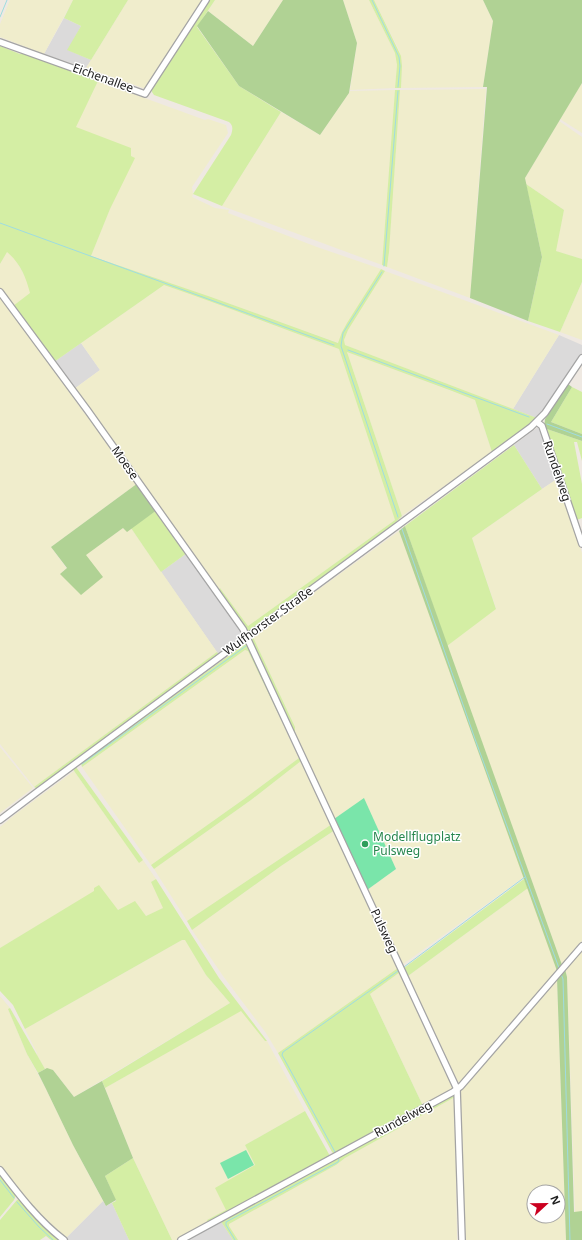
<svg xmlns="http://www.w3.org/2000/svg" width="582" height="1240" font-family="'Noto Sans',sans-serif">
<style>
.residential{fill:#dbdada}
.farmland{fill:#f0edcc;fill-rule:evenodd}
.grass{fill:#d4eea4}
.forest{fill:#b0d294}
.pitch{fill:#7ae5aa}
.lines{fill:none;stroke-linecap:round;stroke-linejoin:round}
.stream{stroke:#9fdce0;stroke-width:1}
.minor-casing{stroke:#a4a4a4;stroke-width:8}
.minor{stroke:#fff;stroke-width:5.5}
.leisure-dot{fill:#2e9e5b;stroke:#fff;stroke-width:1.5}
.labels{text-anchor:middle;stroke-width:3;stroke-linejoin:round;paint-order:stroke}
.street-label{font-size:12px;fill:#1d1d1d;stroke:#fff}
.leisure-label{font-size:12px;fill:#27864d;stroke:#fff;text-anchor:start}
</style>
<rect width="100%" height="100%" fill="#efe9e2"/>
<g class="residential">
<path d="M64 18 81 26 68 50 91 60 86 68 44 54Z"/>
<path d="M559 335 582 345V353L543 411 537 418 513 409Z"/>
<path d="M81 343 100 370 74 389 54 362Z"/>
<path d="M538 427 540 429 557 479 542 489 514 445Z"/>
<path d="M187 553 246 636 219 655 161 572Z"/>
<path d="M103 1201 106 1206 112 1203 129 1240H67L65 1239Z"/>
<path d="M220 1220 233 1240H185Z"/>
</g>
<g class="farmland">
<path d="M10 0H73L44 54 0 37V24Z"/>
<path d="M128 0H203L146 89 86 68Z"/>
<path d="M215 0H283L253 46 208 11Z"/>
<path d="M343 0H369L395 53 397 65 395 88 350 90 357 43Z"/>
<path d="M374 0H483L493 21 483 87 401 88 402 66 399 50Z"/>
<path d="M98 81 205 120 208 119 226 125 228 133 192 187 193 194 192 197 215 208 229 210 228 213 317 247 381 269 342 332 339 343 211 297 91 256 131 156 75 127Z"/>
<path d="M582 83V133L560 119Z"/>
<path d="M486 89 470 298 387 267 389 252 400 90Z"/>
<path d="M395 90 382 265 222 206 281 112 320 135 349 93 350 91Z"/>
<path d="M559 121 582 137V259L555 251 564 210 526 184 525 178Z"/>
<path d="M7 251 15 259 27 280 31 293 13 306 0 291V264Z"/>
<path d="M385 271 559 335 513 409 345 345 344 340 348 330Z"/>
<path d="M582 282V340L560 332Z"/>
<path d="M164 285 210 300 256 319 339 349 395 520 248 626 220 588 217 591 74 389 100 370 81 343Z"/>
<path d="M0 298 9 307 85 414 87 412 138 483 51 547 67 569 60 573 123 528 127 531 131 528 217 652 34 787 0 744Z"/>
<path d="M347 352 475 400 492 452 402 516Z"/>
<path d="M557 479 582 553V941L562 965 447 646 496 608 472 538 542 489Z"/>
<path d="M399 531 524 877 402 965 367 890 396 869 364 799 334 819 295 734V727L253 637Z"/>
<path d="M245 650 248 651 299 758 244 799 151 865 82 767Z"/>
<path d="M0 747 33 788 0 813Z"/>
<path d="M301 761 332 824 187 921 154 869 251 800Z"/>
<path d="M74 771 139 862 143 860 156 879 151 882 164 908 146 916 135 902 118 910 94 888 95 891 0 948V827L17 813Z"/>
<path d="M334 831 398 968 278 1053 266 1033 223 976 192 930 281 866Z"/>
<path d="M528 888 557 971 462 1081 458 1082 408 976Z"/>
<path d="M182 940H186L206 975 230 1003 74 1097 53 1070 45 1069 36 1054 37 1053 25 1029Z"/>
<path d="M582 950V1211L575 1213 567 977 565 969Z"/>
<path d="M400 972 454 1088 423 1106 370 994Z"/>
<path d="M557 978 566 1240H464L460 1092ZM534 1192H558V1216H534Z"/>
<path d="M0 996 10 1008 8 1009 27 1054 46 1089 73 1145 103 1201 66 1238 31 1205 0 1165Z"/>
<path d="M241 1010 265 1041H267L305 1111 245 1145 255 1165 227 1210 207 1220 208 1223 176 1240H172L133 1158 105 1088Z"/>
<path d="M455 1097 457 1240H238L229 1226V1224L336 1165 345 1158Z"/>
</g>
<g class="grass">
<path d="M73 0H128L91 60 67 50 81 26 64 18Z"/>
<path d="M207 0H215L197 27 239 86 281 112 222 206 193 194 231 135C233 129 233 125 229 122L154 95 152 92V87Z"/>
<path d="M369 0H374L401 56 402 66 401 88H395L397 65 395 53Z"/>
<path d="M0 46 20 54 22 53 98 81 76 127 131 148V156L135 158 110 209 91 256 211 297 338 343 342 332 347 323 381 269 385 271 348 330 344 340 345 345 537 418 492 452 475 400 452 391 347 352 402 516 395 523 248 634 217 591 220 588 248 626 395 520 339 349C280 328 222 305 164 285L54 362 13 306 30 293C26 277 20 263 7 252L0 264Z"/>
<path d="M395 90H400L389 252 387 267 382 265Z"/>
<path d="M526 184 564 210 556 251 582 259V282L560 332 528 321 542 257Z"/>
<path d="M572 387 582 392V434L551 422Z"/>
<path d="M544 428 582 441V461L577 442H574L582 484V518L577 520 574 518Z"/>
<path d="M514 445 542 489 472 538 496 609 447 646 405 526Z"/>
<path d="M157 510 187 553 161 572 131 528Z"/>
<path d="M253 637 295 727V734L251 640Z"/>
<path d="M245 644 249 646 290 734H288L248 651 245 650 82 767 81 763Z"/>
<path d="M217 652 219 655 38 789 34 787Z"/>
<path d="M299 758 301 761 251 800 154 869 151 865 244 799Z"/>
<path d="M76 767 143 860 139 863 72 768Z"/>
<path d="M332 824 335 830 281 866 192 930 187 921Z"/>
<path d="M156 879 219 978 267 1041H265L241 1011 105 1088 102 1081 230 1003 206 975 185 940H182L25 1029 13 1005 0 991V948L94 891V888L99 885 118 910 135 901 146 916 163 908 151 882Z"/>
<path d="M524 879 528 888 408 976 404 968Z"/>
<path d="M398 968 400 972 370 994 423 1106 334 1154 332 1152 278 1053Z"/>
<path d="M10 1008 45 1069 38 1073 27 1054 8 1009Z"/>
<path d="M453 1095 455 1097 345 1158 336 1165 229 1224V1226L238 1240H233L220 1220Z"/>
<path d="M305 1111 330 1156 208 1223 207 1220 226 1210 215 1188 255 1165 245 1145Z"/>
<path d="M133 1158 172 1240H129L112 1203 116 1201 105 1176Z"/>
<path d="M0 1172 16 1195 14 1200 0 1217Z"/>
<path d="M19 1199H20L62 1240H51L46 1236 40 1240H0V1220L17 1200Z"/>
</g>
<g class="forest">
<path d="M283 0H343L357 43 349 93 320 135 239 86 197 26 208 11 253 46Z"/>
<path d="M483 0H582V83L525 178 542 257 528 321 470 298 487 87H483L493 21Z"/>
<path d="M568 384 572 387 551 422 582 434V441L544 428 545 419Z"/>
<path d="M138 483 157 510 127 532 123 528 86 555 103 577 81 595 60 574 67 568 51 547Z"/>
<path d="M405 526 562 965 557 971 399 531Z"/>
<path d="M565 969 567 977 574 1212 582 1211V1240H566L557 978Z"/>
<path d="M47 1068 53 1070 74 1097 102 1081 133 1158 105 1176 116 1200 106 1206 73 1145 46 1089 38 1073Z"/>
</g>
<g class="pitch">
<path d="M364 798 396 869 367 890 334 819Z"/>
<path d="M246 1150 254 1165 228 1179 220 1163Z"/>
</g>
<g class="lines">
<g class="stream">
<path d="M372 0 399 57 400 66 398 87"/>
<path d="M0 17 7 0"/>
<path d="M0 223 334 345"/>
<path d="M384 266 398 91"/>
<path d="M382 272 343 333 341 346 398 517"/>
<path d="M348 350 529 417"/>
<path d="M547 424 582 437"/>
<path d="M402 529 475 739 559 968"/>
<path d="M82 764 246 646"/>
<path d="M404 967 525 877"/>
<path d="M561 974 563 979 570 1240"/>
<path d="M335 1152 282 1055 283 1052 398 971"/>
<path d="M0 1180 14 1198"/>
<path d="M17 1202 39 1227 53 1240"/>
<path d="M235 1240 226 1225V1222L338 1162 339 1160 338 1158"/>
</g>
<g class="minor-casing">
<g id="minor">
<path d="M0 42 145 94 206 0"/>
<path d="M0 292 88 411 243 629 457 1089 462 1240"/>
<path d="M537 422 542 426 582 544"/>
<path d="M0 820 37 792 531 427 545 413 582 358"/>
<path d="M0 1170C19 1195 39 1221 64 1240"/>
<path d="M181 1240 453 1092 461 1086 582 946"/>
</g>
</g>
<use href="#minor" class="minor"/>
</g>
<circle class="leisure-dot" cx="365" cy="844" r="4"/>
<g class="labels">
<g class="street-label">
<text transform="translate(103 78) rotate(20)" y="4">Eichenallee</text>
<text transform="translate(125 463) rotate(55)" y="4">Moese</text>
<text transform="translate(557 471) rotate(71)" y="4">Rundelweg</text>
<text transform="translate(268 621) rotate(-36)" y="4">Wulfhorster Straße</text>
<text transform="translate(384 931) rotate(65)" y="4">Pulsweg</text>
<text transform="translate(403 1119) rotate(-28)" y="4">Rundelweg</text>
</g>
<g class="leisure-label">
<text x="373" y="841">Modellflugplatz<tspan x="373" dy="14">Pulsweg</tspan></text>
</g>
</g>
<g transform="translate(546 1204) rotate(68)"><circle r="19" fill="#ffffff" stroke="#a5a5a5"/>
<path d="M0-3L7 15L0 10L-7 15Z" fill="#cb0020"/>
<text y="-6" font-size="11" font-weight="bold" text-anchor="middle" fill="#1d1d1d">N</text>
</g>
</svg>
